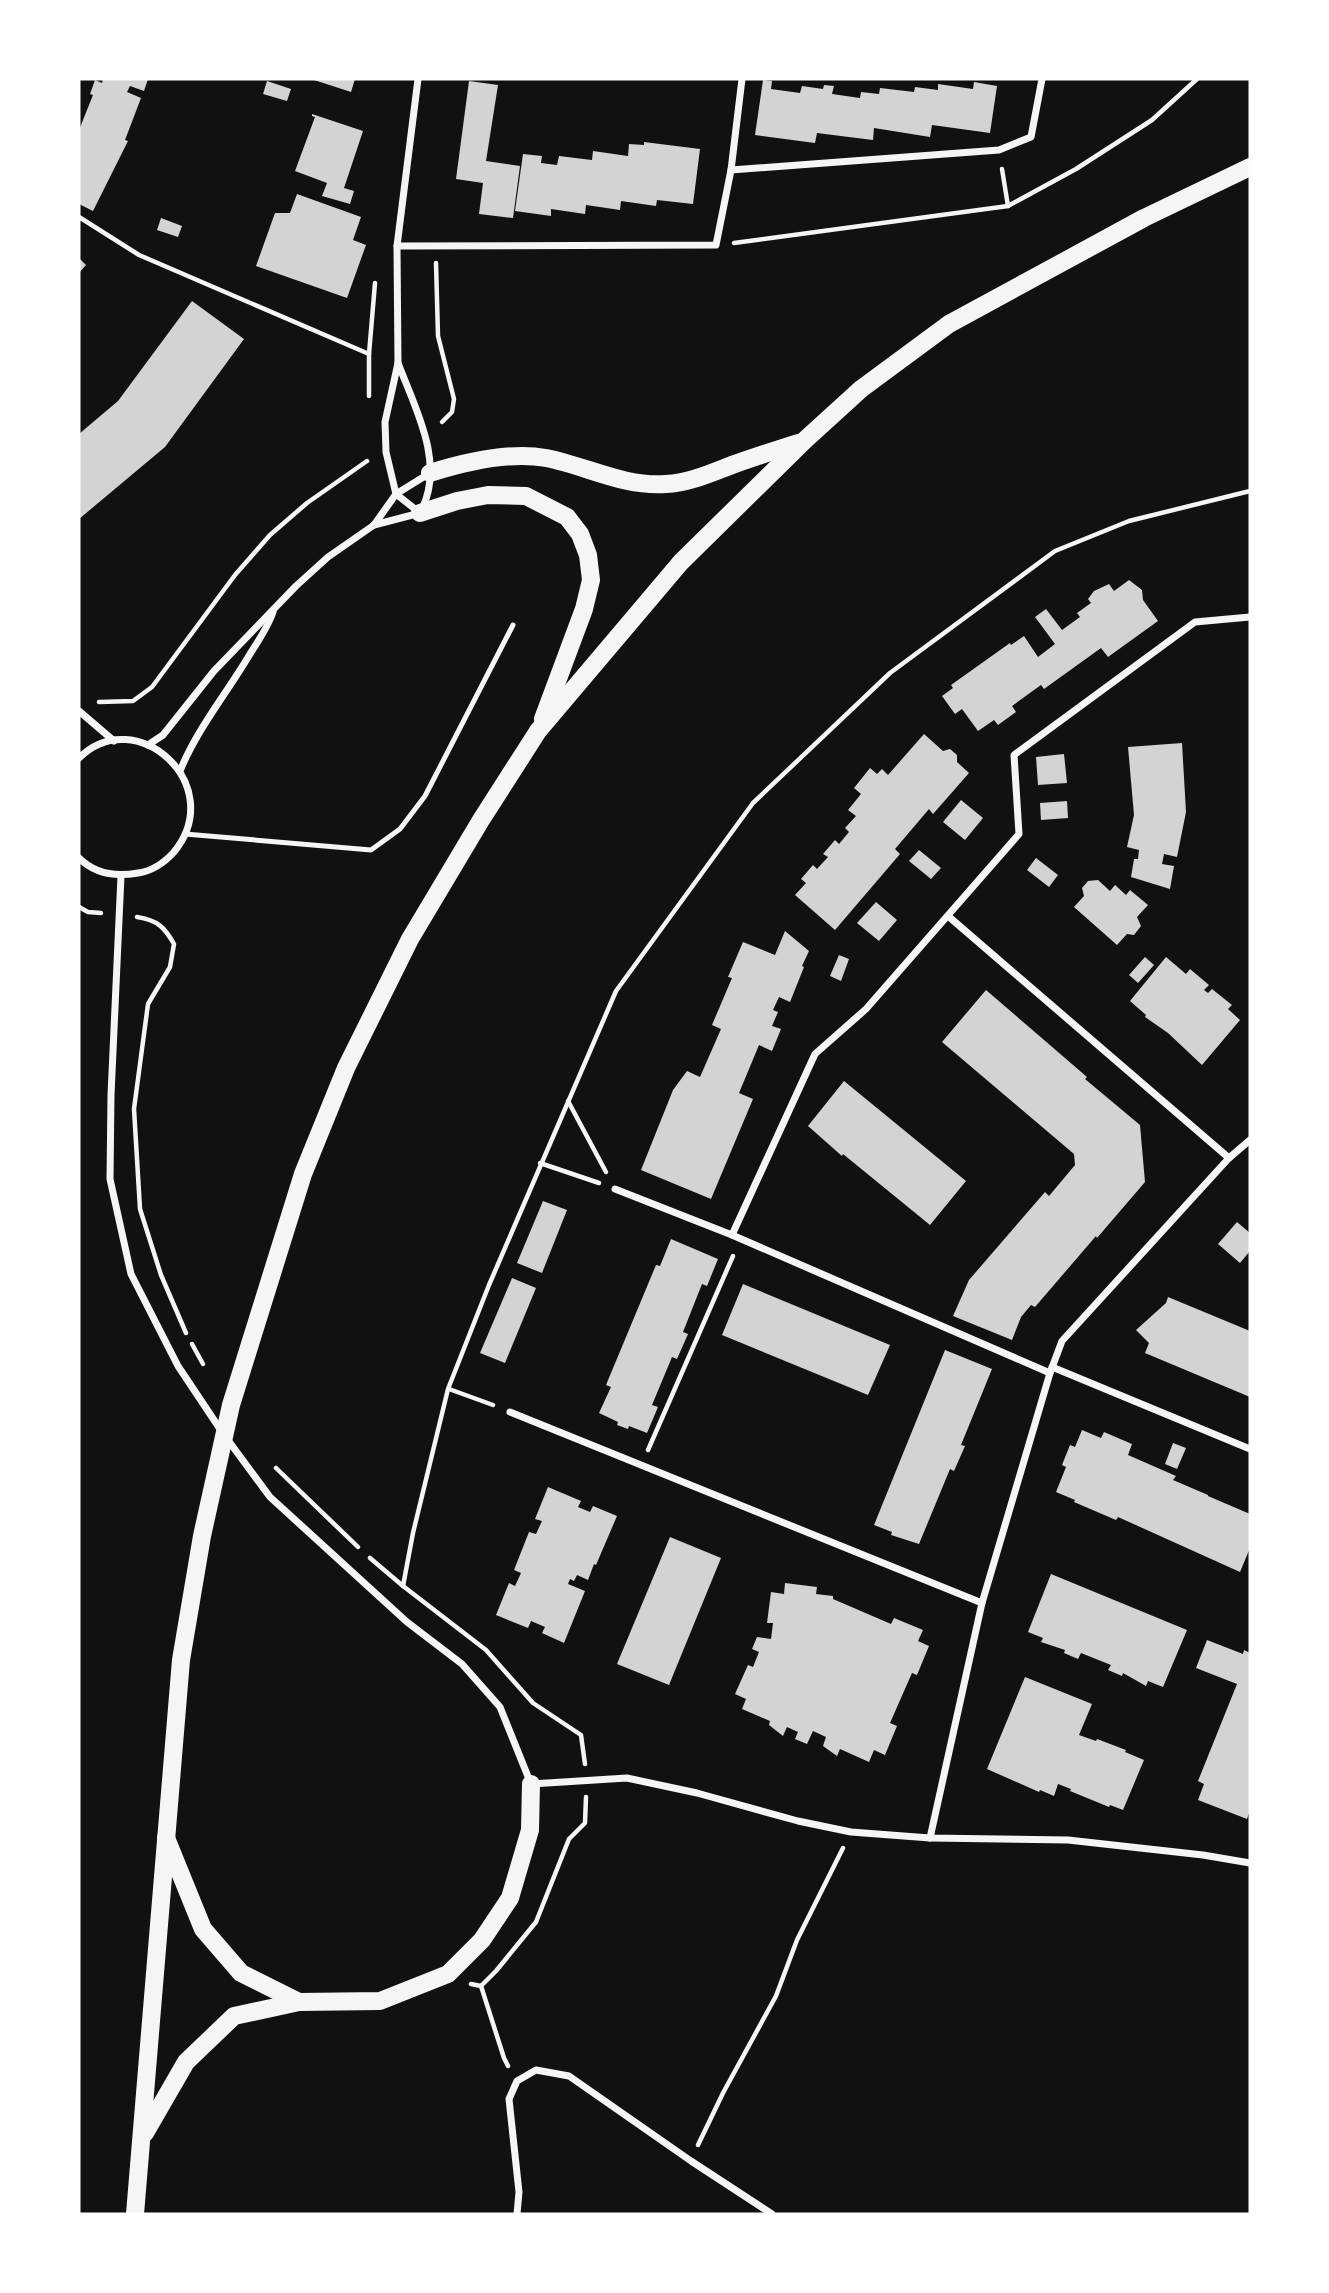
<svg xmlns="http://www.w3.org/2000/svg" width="1329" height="2293" font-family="Overpass,sans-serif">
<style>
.building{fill:#d3d3d3}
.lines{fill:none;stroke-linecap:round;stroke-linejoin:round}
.path{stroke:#f5f5f5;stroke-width:4.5}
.service{stroke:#f5f5f5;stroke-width:5}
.minor{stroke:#f5f5f5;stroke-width:7}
.primary{stroke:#f5f5f5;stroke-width:18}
</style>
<rect width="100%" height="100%" fill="#111"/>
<g class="building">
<path d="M103 79H148L144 91 130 86 127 92 141 98 125 140 128 141 93 211 79 204V130L93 95 90 94 95 80 102 83Z"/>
<path d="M311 79H355L351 92Z"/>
<path d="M763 80 772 81 771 89 800 93 802 86 823 89 824 85 834 86 832 94 860 98 861 92 879 94 880 88 914 92 915 87 938 90V84L973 89 974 82 997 86 990 133 932 125 930 137 874 128 873 140 817 133 815 143 755 135Z"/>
<path d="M267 81 291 89 287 101 263 94Z"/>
<path d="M469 81 498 85 486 161 520 166 513 218 479 214 483 183 456 179Z"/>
<path d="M312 114 363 131 344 188 354 191 350 204 322 196 327 183 295 171 315 117 312 116Z"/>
<path d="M644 142 700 149 693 204 657 200 656 206 621 201 620 210 586 205 585 214 551 209V216L515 211 523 154 542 156 541 163 557 165 559 156 592 160 593 151 628 156 629 144 644 145Z"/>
<path d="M297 194 361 217 353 240 366 245 347 298 256 266 275 213H290Z"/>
<path d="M161 218 182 226 178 237 157 230Z"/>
<path d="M79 258 86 265 79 273Z"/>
<path d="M192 301 244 339 165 447 79 519V434L118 401Z"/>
<path d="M1129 580 1142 590 1143 600 1158 621 1108 657 1101 648 1044 689 1041 685 1012 706 1016 712 998 725 994 720 978 731 962 709 955 714 942 696 953 688 951 685 1010 643 1011 645 1024 636 1038 657 1055 644 1035 617 1046 609 1062 630 1080 617 1077 613 1091 603 1088 599 1094 591 1109 584 1114 591Z"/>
<path d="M924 734 943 751 950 749 957 755V762L969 773 933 814 929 809 895 849 900 854 835 930 795 895 806 883 801 879 813 865 817 869 828 857 823 854 835 840 839 844 849 832 845 828 856 816 848 810 861 794 854 788 870 768 877 774 882 769 888 775Z"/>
<path d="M1182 743 1186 812 1177 857 1164 854 1162 864 1174 866 1170 889 1131 877 1134 859H1138L1139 850 1127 847 1134 815 1128 747Z"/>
<path d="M1064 754 1067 783 1038 785 1036 757Z"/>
<path d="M961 800 983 818 965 840 943 822Z"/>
<path d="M1067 801 1068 818 1041 820 1040 803Z"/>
<path d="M919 850 941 868 931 879 909 861Z"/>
<path d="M1036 858 1058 875 1049 887 1027 870Z"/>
<path d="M1098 880 1110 891 1115 885 1126 895 1130 890 1148 905 1137 917 1141 926 1134 935 1127 934 1117 945 1074 907 1084 896 1082 888 1088 881Z"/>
<path d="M876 902 897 920 879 941 857 923Z"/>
<path d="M785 931 809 951 802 966 804 967 790 1002 779 997 773 1010 778 1012 772 1026 781 1029 772 1051 759 1045 739 1093 753 1099 711 1199 641 1170 673 1090 687 1071 700 1077 721 1029 712 1025 732 978 728 977 743 942 775 955Z"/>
<path d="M839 955 849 959 841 981 830 976Z"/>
<path d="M1145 957 1154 965 1138 983 1129 975Z"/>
<path d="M1166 957 1186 974 1190 969 1209 985 1204 990 1208 993 1212 989 1232 1005 1228 1009 1240 1020 1202 1065 1168 1033 1145 1017 1146 1015 1130 1001Z"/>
<path d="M986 990 1087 1077 1085 1079 1140 1125 1145 1182 1097 1238 1096 1236 1035 1307 1031 1305 1021 1317 1012 1340 953 1316 969 1280 1045 1192 1049 1196 1075 1165 1074 1154 942 1042Z"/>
<path d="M844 1081 966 1181 930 1225 843 1154 842 1156 808 1126Z"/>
<path d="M543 1201 567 1210 542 1273 517 1263Z"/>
<path d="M1237 1222 1250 1233V1251L1240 1263 1218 1244Z"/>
<path d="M671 1239 718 1259 707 1286 702 1284 683 1332 688 1334 677 1359 672 1357 652 1405 658 1407 647 1433 629 1426 628 1429 617 1425 618 1422 599 1413 611 1387 606 1385 656 1265 660 1266Z"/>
<path d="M512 1278 536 1288 505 1363 480 1353Z"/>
<path d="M743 1284 890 1345 868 1395 722 1335Z"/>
<path d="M1168 1297 1250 1331V1397L1145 1353 1149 1343 1136 1330 1166 1303Z"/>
<path d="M945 1350 992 1369 961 1445 965 1446 954 1471 950 1469 919 1544 891 1535 892 1532 874 1525Z"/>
<path d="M1082 1430 1101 1438 1104 1432 1132 1444 1128 1455 1176 1476 1173 1480 1208 1495V1496L1250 1514V1548L1240 1572 1118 1517 1116 1520 1074 1502 1075 1500 1056 1492 1066 1467 1062 1465 1070 1445 1075 1447Z"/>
<path d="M1173 1443 1186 1448 1177 1469 1165 1464Z"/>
<path d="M548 1487 581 1501 578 1507 590 1512 593 1506 617 1516 596 1565 594 1564 588 1580 577 1575 574 1581 570 1579 568 1584 585 1591 564 1643 542 1633 545 1627 531 1621 528 1628 496 1615 509 1583 515 1586 521 1573 514 1570 529 1532 536 1534 542 1521 535 1519Z"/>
<path d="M670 1537 721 1558 669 1685 617 1664Z"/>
<path d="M1051 1574 1187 1630 1163 1687 1148 1681 1146 1686 1123 1673 1122 1676 1108 1670 1111 1665 1081 1653 1078 1659 1064 1653 1065 1650 1041 1642 1043 1638 1028 1632Z"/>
<path d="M785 1583 817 1587 816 1594 833 1596V1599L891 1624 894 1618 923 1630 918 1641 929 1646 917 1675 912 1673 890 1723 897 1726 885 1755 874 1750 869 1762 840 1749 837 1756 823 1746 826 1737 813 1731 807 1744 795 1739 798 1732 787 1727 783 1736 769 1725 770 1721 742 1709 746 1699 735 1694 748 1665 753 1667 759 1652 752 1649 757 1637 771 1639 773 1623H767L771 1592 784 1594Z"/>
<path d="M1207 1640 1243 1654 1244 1650 1250 1653V1810L1247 1819 1198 1800 1204 1784 1198 1781 1237 1684 1196 1668Z"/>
<path d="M1025 1677 1092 1704 1079 1735 1096 1741 1097 1739 1126 1750 1125 1752 1144 1760 1123 1810 1110 1805 1109 1807 1070 1791 1071 1789 1058 1784 1054 1796 1040 1790 1039 1792 987 1769Z"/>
</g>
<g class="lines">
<g class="path">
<path d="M1002 169 1008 206"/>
<path d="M79 217 139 255 369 354"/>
<path d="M734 243 1008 206 1076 169 1152 120 1197 79"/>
<path d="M436 263 438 336 454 399 452 412 442 422"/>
<path d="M369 396V354L375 283"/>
<path d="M99 702 133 701 152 687 235 575 270 535 307 503 367 461"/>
<path d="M79 907 88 912 101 913"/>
<path d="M137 917C158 920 165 928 174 944L170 967 148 1004 134 1109 140 1209 161 1275 186 1333"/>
<path d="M568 1101 606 1172"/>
<path d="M540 1163 599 1183"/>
<path d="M192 1344 203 1364"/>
<path d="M449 1389 493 1405"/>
<path d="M648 1450 733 1256"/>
<path d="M276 1468 358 1547"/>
<path d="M370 1558 403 1586 486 1650 533 1703 581 1735 585 1764"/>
<path d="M403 1586 413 1533 448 1389 489 1285 616 991 753 803 890 673 1055 551 1129 521 1250 491"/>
<path d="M471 1984 481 1986 496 1971 536 1922 569 1839 585 1823 586 1797"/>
<path d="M481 1986 504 2058 508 2066"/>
<path d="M698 2145 723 2093 776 1996 797 1940 843 1848"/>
</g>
<path class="service" d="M185 834 371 850 400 829 425 796 513 625"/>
<g class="minor">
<path d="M418 79 397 246 398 363 385 422 386 452 396 494 420 513"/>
<path d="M731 170 999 150 1031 137 1042 79"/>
<path d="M397 246 716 245 731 170 742 79"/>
<path d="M398 363C415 408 445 462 422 509"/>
<path d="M374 525 420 513"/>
<path d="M79 711 114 741"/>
<path d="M148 745 163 735 214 671 296 586 328 557 374 525 396 494 430 473"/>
<path d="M79 758C135 702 229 784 174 852 165 862 152 871 138 873 116 877 95 874 79 858"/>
<path d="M180 771C197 729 227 693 250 654 259 640 268 627 273 612"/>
<path d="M121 876 111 1095 110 1179 131 1274 178 1366 222 1432 270 1497 407 1622 462 1664 500 1707 531 1784 627 1778 697 1793 798 1821 851 1832 930 1838 1068 1840 1203 1855 1250 1863"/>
<path d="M948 916 1229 1158"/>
<path d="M615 1189 732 1235 1050 1373"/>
<path d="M732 1235 815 1054 866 1009 1019 834 1014 755 1195 622 1250 617"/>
<path d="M1052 1367 1250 1449"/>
<path d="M510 1412 982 1603"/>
<path d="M930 1838 982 1603 1050 1373 1062 1341 1229 1158 1250 1140"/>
<path d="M517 2214 519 2192 509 2099 517 2081 536 2070 569 2076 691 2161 772 2214"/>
</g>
<g class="primary">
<path d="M430 473C465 462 509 451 546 458 587 466 623 487 666 484 689 483 711 473 732 465 754 457 776 450 798 443"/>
<path d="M420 513 457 501 488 495 526 496 567 517 580 534 588 555 591 580 584 609 543 719"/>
<path d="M166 1838 203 1929 241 1973 299 2002"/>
<path d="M145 2133 186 2062 234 2016 299 2002 380 2001 448 1974 482 1940 510 1898 530 1830 531 1784"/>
<path d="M135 2214 181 1660 202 1536 231 1405 303 1174 346 1068 410 939 481 820 538 731 681 562 805 440 861 389 949 324 1144 218 1250 167"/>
</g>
</g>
<rect width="1329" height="2293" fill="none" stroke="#ffffff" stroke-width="161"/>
</svg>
